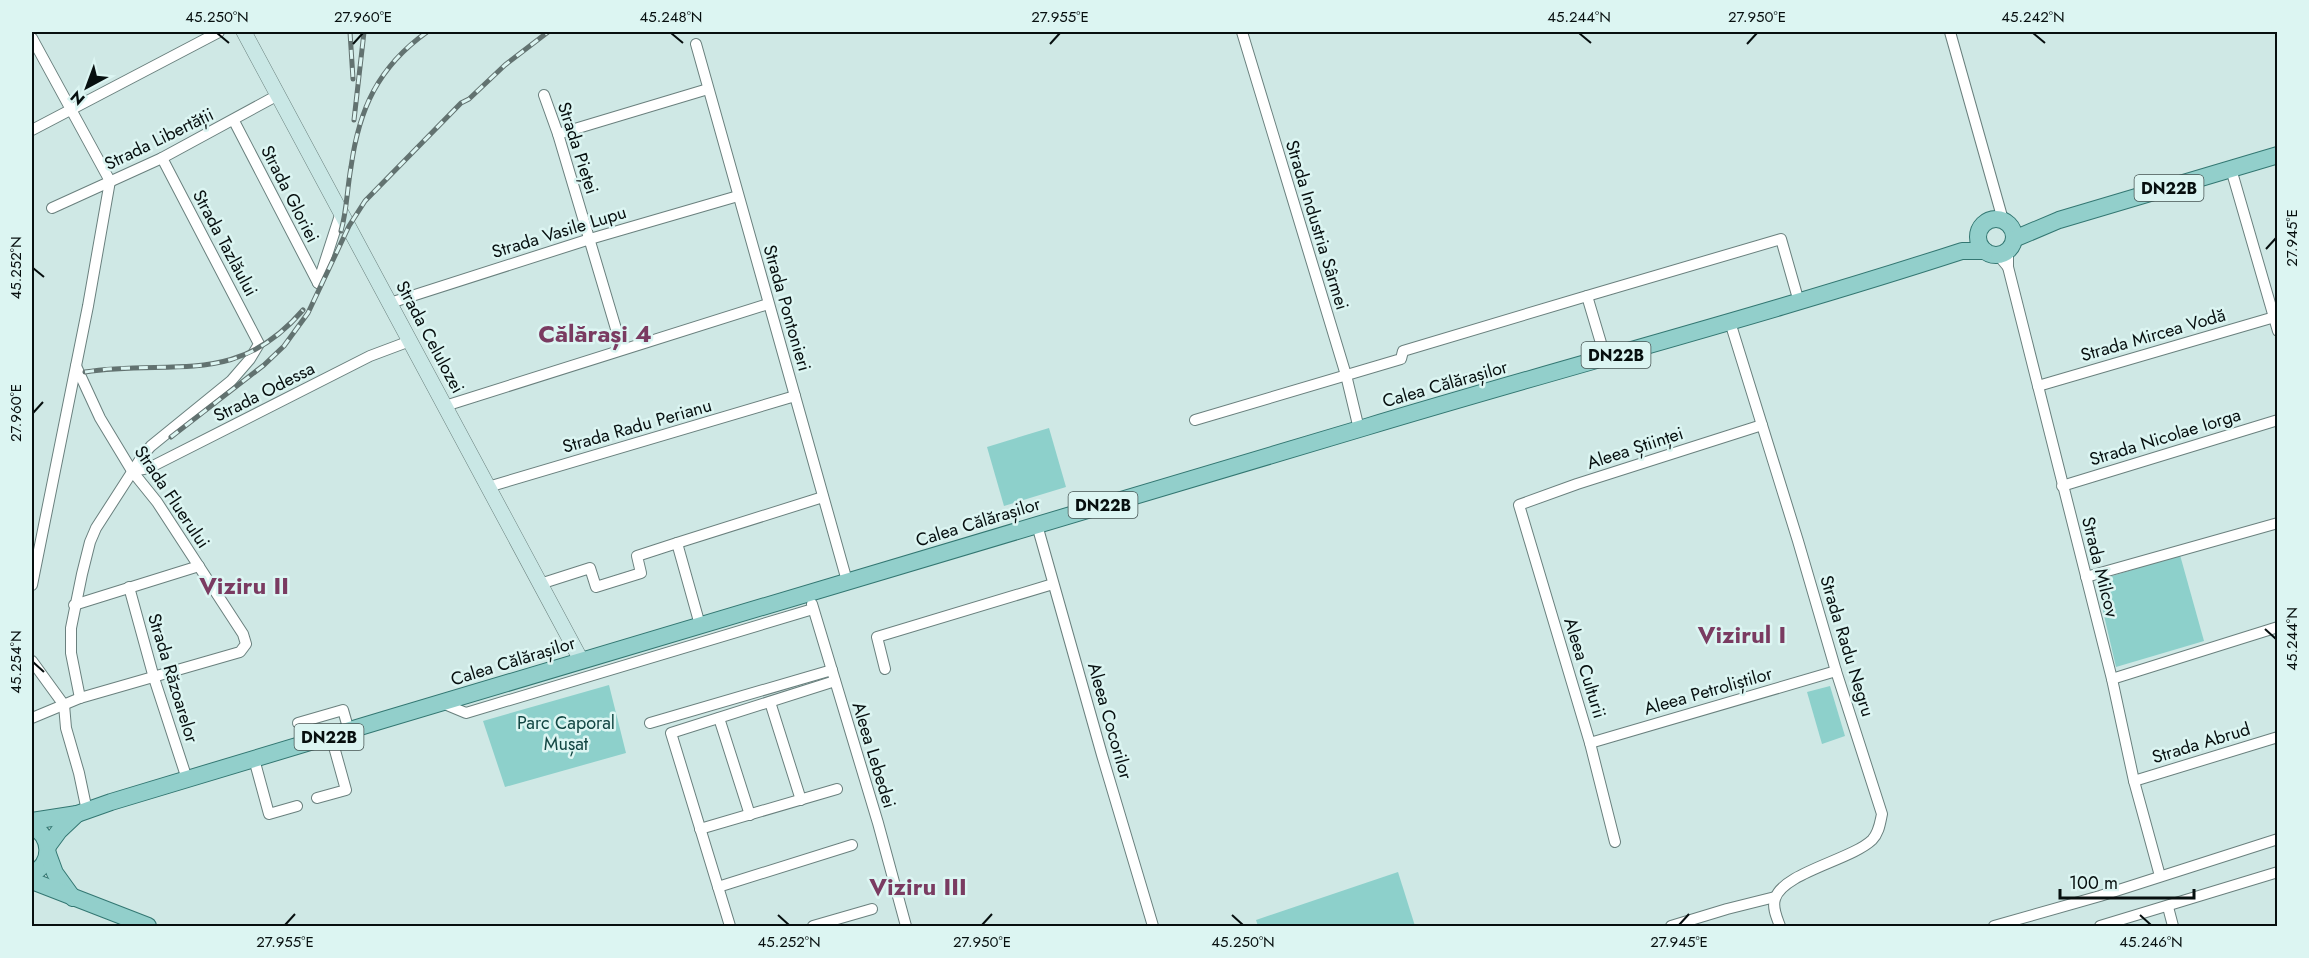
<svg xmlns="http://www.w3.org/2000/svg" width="2309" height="958" font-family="Jost,sans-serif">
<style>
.green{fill:#8dd0cb}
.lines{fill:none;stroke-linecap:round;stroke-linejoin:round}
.street-casing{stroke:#6a807e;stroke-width:12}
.secondary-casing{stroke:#6a807e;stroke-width:16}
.primary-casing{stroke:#337772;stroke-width:18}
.street{stroke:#fff;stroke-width:10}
.secondary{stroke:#c9e7e5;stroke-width:15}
.primary{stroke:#92cfcb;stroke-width:16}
.rail-casing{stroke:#627270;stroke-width:5}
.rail{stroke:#dcf5f2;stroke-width:3;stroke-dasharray:9;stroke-linecap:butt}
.ticks{fill:none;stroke:#070f0f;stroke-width:2}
.labels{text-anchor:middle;stroke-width:5;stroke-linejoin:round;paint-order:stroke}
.shield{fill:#dcf5f2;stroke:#475453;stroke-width:1.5}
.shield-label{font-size:16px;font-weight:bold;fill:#070f0f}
.street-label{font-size:18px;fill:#070f0f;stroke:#dcf5f2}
.park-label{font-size:18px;fill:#114542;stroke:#dcf5f2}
.district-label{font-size:24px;font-weight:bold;fill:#7a3b61;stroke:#dcf5f2}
.neatline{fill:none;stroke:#070f0f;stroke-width:2}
.ticks-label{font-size:15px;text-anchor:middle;fill:#070f0f}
</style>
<rect width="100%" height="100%" fill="#cfe8e5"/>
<g class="green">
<path d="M1049 428 1066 487 1004 506 987 447Z"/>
<path d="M2180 555 2204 641 2116 667 2096 581Z"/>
<path d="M609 685 626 753 505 787 483 721Z"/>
<path d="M1830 686 1845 736 1822 744 1807 692Z"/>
<path d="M1398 872 1415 926H1258L1256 920Z"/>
</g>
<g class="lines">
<g class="street-casing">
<g id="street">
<path d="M1242 32 1346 375 1359 429"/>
<path d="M1950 32 2003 220"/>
<path d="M32 38 110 181 88 306 32 585"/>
<path d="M696 44 847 581"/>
<path d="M544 95 558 134 622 349"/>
<path d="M234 121 318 283"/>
<path d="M32 130 219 32"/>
<path d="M558 134 708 89"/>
<path d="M2231 169 2278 331"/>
<path d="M52 208 162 158 278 95"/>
<path d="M2008 251V267L2112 679 2134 781 2160 876"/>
<path d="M1998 255 2008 267"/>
<path d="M318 283 341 212"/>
<path d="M1587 296 1781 239 1799 302"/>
<path d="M390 303 590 239 738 196"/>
<path d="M1730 322 1798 541 1836 671 1882 814C1880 823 1879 833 1872 840 1851 860 1782 873 1775 899 1772 908 1777 918 1780 926"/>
<path d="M2038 386 2278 316"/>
<path d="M445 406 768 304"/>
<path d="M1195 420 1401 359 1403 351 1587 296 1601 343"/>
<path d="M132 471 149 468 370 356 410 341"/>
<path d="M2062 486 2278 420"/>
<path d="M488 487 795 396"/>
<path d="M1037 525 1102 755 1153 926"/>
<path d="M677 543 823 497"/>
<path d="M2086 577 2278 523"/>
<path d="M540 584 590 568 596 587 641 573 637 556 677 543 700 625"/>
<path d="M129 587 154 678 187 779"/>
<path d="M812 604 878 823 906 926"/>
<path d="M74 605 199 566"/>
<path d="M32 661 64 705 66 728 79 773 87 811"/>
<path d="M885 669 877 637 1053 584"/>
<path d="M2112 679 2278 627"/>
<path d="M80 698 71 653V628L82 574 90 542 96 528 143 455 151 446 231 381 250 359 259 344 162 158"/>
<path d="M770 702 801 800"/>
<path d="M442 703 466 713 813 609"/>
<path d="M32 718 80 698 240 652 246 644 243 634 157 502 132 471 100 418 76 366"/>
<path d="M719 718 750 815"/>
<path d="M298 723 343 710 349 731"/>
<path d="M650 723 832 670"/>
<path d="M1590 743 1836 671"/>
<path d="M254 759 269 814 297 806"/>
<path d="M2134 781 2278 737"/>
<path d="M317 798 346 790 331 736"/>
<path d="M700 829 837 789"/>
<path d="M1615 842 1590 743 1519 505 1577 484 1762 425"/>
<path d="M718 887 852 845"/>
<path d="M2168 907 2173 926"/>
<path d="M730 926 671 733 835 681"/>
<path d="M813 926 872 909"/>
<path d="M1671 926 1727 909 1775 897"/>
<path d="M1994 926 2100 896 2278 839"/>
<path d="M2100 926 2278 872"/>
</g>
</g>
<g class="secondary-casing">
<path id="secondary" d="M244 32 581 660"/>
</g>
<g class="primary-casing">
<g id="primary">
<circle cx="1996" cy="237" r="18"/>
<path d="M2014 239 2059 220 2278 155"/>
<path d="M32 821 77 814 111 802C529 675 949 553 1366 427 1565 367 1765 315 1962 251H1985"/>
<path d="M32 826C52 837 53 863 32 874"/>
<path d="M48 846 59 831 77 814"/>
<path d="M48 854 55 873 73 898"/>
<path d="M32 881 148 926"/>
</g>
</g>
<use href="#street" class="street"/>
<use href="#secondary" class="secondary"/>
<use href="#primary" class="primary"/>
<g class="rail-casing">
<g id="rail">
<path d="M350 32 353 79"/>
<path d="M354 120 364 32"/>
<path d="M341 231C347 210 347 189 351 167 359 109 378 67 427 32"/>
<path d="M85 372C171 358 235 389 303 310"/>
<path d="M171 437 264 365 284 346 308 313 349 226 365 201 461 103 469 99 505 65 548 32"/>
</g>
</g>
<use href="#rail" class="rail"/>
</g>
<path class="ticks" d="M217 33 229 43M671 33 683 43M1579 33 1591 43M2033 33 2045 43M353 44 363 33M1050 44 1060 33M1747 44 1757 33M2266 249 2276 238M33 268 44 277M33 413 43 402M2265 629 2276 639M33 662 44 672M778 915 789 925M1232 915 1243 925M2140 915 2151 925M285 925 295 914M982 925 992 914M1679 925 1689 914"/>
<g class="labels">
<g class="shield">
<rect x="2134.5" y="175" width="69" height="26" rx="4.5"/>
<rect x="1581.5" y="342" width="69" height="26" rx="4.5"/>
<rect x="1068.5" y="492" width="69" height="26" rx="4.5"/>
<rect x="294.5" y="724" width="69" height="26" rx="4.5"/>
</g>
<g class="shield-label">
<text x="2169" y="194">DN22B</text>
<text x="1616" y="361">DN22B</text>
<text x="1103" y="511">DN22B</text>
<text x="329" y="743">DN22B</text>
</g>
<g class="street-label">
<text transform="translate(159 139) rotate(-26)" y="6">Strada Libertății</text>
<text transform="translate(578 148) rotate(72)" y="6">Strada Pieței</text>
<text transform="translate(290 194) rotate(63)" y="6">Strada Gloriei</text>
<text transform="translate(1317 225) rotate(73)" y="6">Strada Industria Sârmei</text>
<text transform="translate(559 232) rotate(-17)" y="6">Strada Vasile Lupu</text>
<text transform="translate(225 243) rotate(62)" y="6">Strada Tazlăului</text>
<text transform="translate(787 308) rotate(74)" y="6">Strada Pontonieri</text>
<text transform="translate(2153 335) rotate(-16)" y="6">Strada Mircea Vodă</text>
<text transform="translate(430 337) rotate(62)" y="6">Strada Celulozei</text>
<text transform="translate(1445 384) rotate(-16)" y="6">Calea Călărașilor</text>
<text transform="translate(264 392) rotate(-27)" y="6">Strada Odessa</text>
<text transform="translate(637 426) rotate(-16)" y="6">Strada Radu Perianu</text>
<text transform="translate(2165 437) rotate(-17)" y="6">Strada Nicolae Iorga</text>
<text transform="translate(1635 448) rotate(-18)" y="6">Aleea Științei</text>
<text transform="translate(172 497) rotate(56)" y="6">Strada Fluerului</text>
<text transform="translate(978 522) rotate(-17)" y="6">Calea Călărașilor</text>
<text transform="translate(2100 567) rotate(76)" y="6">Strada Milcov</text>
<text transform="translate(1847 646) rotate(73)" y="6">Strada Radu Negru</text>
<text transform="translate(513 661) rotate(-17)" y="6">Calea Călărașilor</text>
<text transform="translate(1585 668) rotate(73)" y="6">Aleea Culturii</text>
<text transform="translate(173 678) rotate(73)" y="6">Strada Răzoarelor</text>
<text transform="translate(1708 691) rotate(-16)" y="6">Aleea Petroliștilor</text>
<text transform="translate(1110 721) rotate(74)" y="6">Aleea Cocorilor</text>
<text transform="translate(2201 743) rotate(-17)" y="6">Strada Abrud</text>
<text transform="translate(874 755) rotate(73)" y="6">Aleea Lebedei</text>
</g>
<g class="park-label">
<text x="566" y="729">Parc Caporal<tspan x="566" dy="21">Mușat</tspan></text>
</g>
<g class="district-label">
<text x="595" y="342">Călărași 4</text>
<text x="244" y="594">Viziru II</text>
<text x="1742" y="643">Vizirul I</text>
<text x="918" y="895">Viziru III</text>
</g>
</g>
<rect width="2309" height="958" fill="none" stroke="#dcf5f2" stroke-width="66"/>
<g transform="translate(87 87) rotate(221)" stroke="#dcf5f2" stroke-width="4.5" paint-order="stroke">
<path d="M0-4.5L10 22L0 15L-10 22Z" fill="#070f0f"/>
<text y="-9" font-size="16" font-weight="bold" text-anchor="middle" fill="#070f0f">N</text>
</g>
<path d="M2060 889v9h134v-9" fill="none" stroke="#070f0f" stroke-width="3"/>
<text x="2069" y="889" font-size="18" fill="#070f0f" stroke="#dcf5f2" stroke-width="4.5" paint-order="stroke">100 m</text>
<rect x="33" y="33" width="2243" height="892" class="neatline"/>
<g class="ticks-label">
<text x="217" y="22">45.250°N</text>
<text x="363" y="22">27.960°E</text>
<text x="671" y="22">45.248°N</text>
<text x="1060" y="22">27.955°E</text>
<text x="1579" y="22">45.244°N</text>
<text x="1757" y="22">27.950°E</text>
<text x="2033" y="22">45.242°N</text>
<text transform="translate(2292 238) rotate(-90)" y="5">27.945°E</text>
<text transform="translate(16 268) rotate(-90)" y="5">45.252°N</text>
<text transform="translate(16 413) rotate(-90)" y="5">27.960°E</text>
<text transform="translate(2292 639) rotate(-90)" y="5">45.244°N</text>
<text transform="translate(16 662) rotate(-90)" y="5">45.254°N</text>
<text x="285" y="947">27.955°E</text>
<text x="789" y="947">45.252°N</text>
<text x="982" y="947">27.950°E</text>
<text x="1243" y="947">45.250°N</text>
<text x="1679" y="947">27.945°E</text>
<text x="2151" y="947">45.246°N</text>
</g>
</svg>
